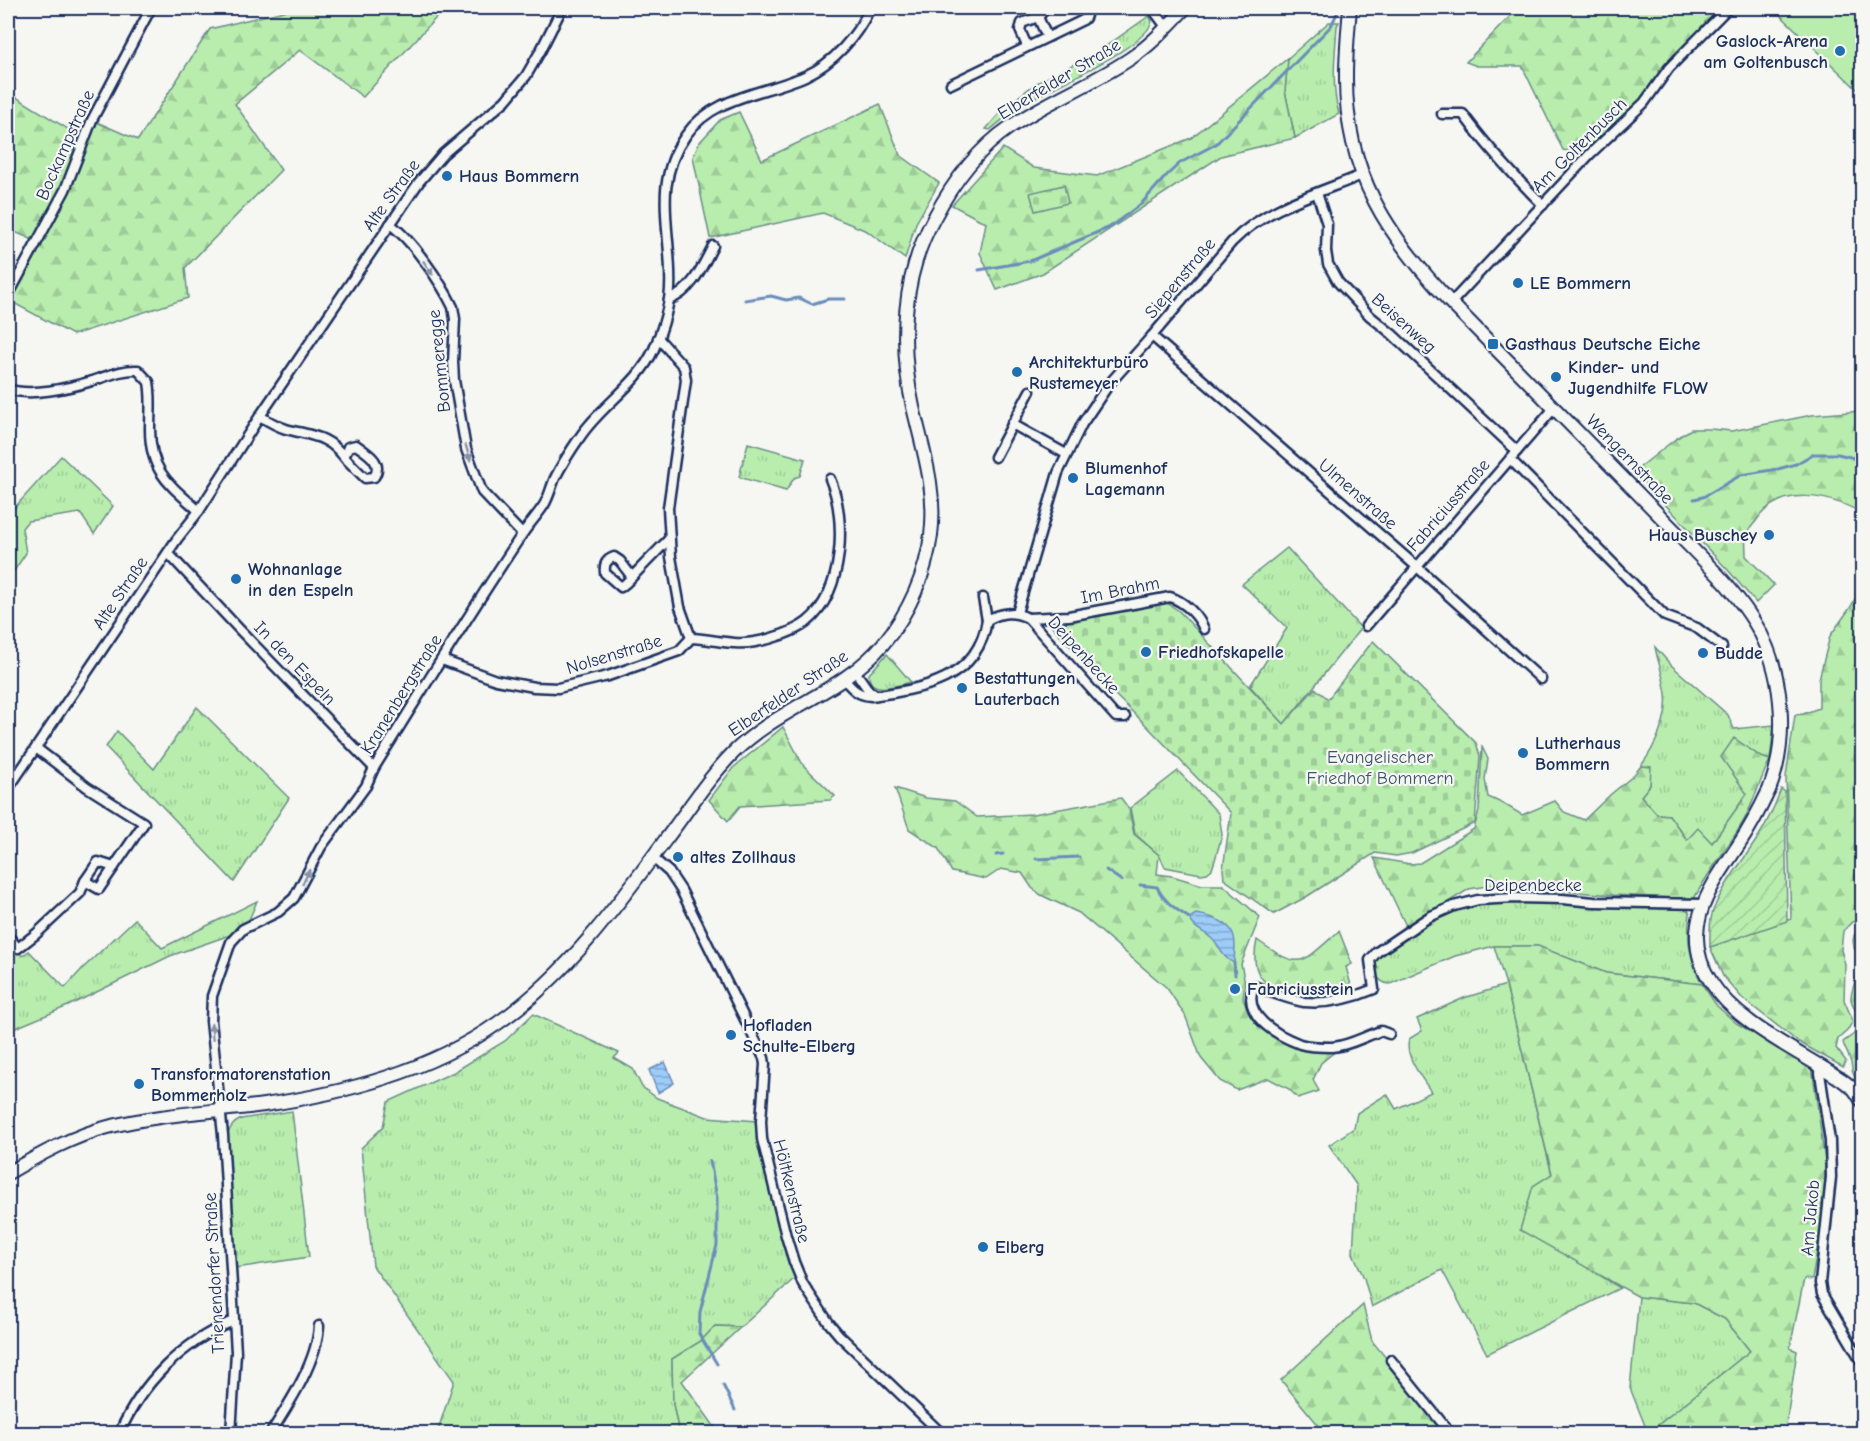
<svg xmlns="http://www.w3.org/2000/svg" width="1870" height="1441" font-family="'Comic Neue',sans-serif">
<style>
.grass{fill:url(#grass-tufts);stroke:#6a8e86;stroke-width:1.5}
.forest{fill:url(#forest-firs);stroke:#6a8e86;stroke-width:1.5}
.cemetery{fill:url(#cemetery-stones);stroke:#6a8e86;stroke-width:1.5}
.garden{fill:url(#garden-furrows);stroke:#6a8e86;stroke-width:1.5}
.pitch{fill:#b9edae;stroke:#6a8e86;stroke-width:1.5}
.water{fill:url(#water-rules);stroke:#6a8dbb;stroke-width:1.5}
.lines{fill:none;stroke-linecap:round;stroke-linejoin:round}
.stream{stroke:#6a8dbb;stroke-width:3}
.street-casing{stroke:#1b2f5e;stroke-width:13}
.secondary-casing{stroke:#1b2f5e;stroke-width:16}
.street{stroke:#f6f6f2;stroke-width:8}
.secondary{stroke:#f6f6f2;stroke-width:12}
.oneway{fill:#8892a8}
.poi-dot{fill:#1f6fb2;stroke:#f6f6f2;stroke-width:2}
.labels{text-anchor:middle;stroke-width:4.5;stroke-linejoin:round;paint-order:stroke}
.poi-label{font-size:18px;font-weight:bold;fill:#1b2f5e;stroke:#f6f6f2;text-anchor:start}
.street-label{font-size:18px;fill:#1b2f5e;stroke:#f6f6f2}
.park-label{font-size:18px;fill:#3b556e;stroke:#f6f6f2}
</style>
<defs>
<pattern id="grass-tufts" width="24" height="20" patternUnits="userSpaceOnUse" patternTransform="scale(1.5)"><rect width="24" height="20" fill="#b9edae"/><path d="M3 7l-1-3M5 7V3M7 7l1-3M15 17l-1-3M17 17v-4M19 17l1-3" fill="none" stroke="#9ecc98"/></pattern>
<pattern id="forest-firs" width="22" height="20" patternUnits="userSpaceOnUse" patternTransform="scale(1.5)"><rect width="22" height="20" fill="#b9edae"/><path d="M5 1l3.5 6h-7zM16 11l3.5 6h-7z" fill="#9ecc98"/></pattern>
<pattern id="cemetery-stones" width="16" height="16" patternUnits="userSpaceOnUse" patternTransform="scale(1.5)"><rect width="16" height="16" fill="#b9edae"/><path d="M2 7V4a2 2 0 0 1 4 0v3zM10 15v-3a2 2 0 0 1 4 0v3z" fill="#9ecc98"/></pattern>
<pattern id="garden-furrows" width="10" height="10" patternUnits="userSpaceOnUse" patternTransform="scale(1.5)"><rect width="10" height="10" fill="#b9edae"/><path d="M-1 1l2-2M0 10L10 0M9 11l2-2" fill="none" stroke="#9ecc98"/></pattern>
<pattern id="water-rules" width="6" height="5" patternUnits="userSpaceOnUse" patternTransform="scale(1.5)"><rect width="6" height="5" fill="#9eccf9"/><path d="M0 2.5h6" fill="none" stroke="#80a6cd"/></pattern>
</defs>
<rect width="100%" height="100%" fill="#f6f6f2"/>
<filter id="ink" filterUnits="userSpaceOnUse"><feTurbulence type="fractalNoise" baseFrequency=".0167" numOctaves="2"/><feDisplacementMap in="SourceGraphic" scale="12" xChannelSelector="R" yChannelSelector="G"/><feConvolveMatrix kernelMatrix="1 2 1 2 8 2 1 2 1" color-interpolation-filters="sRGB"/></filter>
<g filter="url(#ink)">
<g class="grass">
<path d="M1149 16 1152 21C1148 47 1046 89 1022 105 1011 112 1000 122 990 130L986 129 1005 107 1035 84 1096 53Z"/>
<path d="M1329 22H1339L1337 26C1335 55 1331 86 1339 114L1295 138 1285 91 1288 58Z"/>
<path d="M748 443 805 459 800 476 794 478 786 491 739 477Z"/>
<path d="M61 456 113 506 94 534 80 513 28 521 22 528 26 553 8 580V527L10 525 8 522V515Z"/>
<path d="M1287 548 1361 628 1284 724 1250 686 1287 628 1242 584Z"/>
<path d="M1655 647 1671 665 1728 715 1734 729 1774 725 1770 760 1761 757 1734 739 1747 794 1712 843 1687 840 1669 815 1657 814 1641 796 1650 785V767L1641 766C1655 747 1669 717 1666 694 1664 678 1658 662 1655 647Z"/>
<path d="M887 654 911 682C898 685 868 696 869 674Z"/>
<path d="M197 707 289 798 234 882 106 747 117 731 154 769Z"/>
<path d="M1178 771 1219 814 1222 835 1215 860 1212 869 1207 873 1201 874 1165 867 1159 855 1135 834 1130 808Z"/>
<path d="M1536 900 1686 908 1690 913C1686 939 1690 960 1702 984L1606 973 1537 946H1494L1455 956 1390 984C1382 984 1378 978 1373 972 1374 968 1375 963 1377 959 1393 934 1456 905 1485 901 1502 899 1519 900 1536 900Z"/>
<path d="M257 901 246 927 230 935 170 956 68 1006 8 1031V939L22 956 29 951 65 988 82 969 135 919 162 948Z"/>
<path d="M1506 985 1552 1175 1574 1259 1620 1288 1487 1354 1442 1270 1372 1307 1364 1278 1353 1253 1357 1186 1329 1145 1354 1128 1357 1113 1387 1094 1396 1109 1431 1092C1422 1077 1404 1057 1409 1039L1422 1031 1417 1019 1464 998Z"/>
<path d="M533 1014 619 1053 614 1058 633 1069 642 1087 657 1098 707 1117 757 1121 760 1145 796 1277 741 1327 715 1326 701 1341 672 1359 673 1404 679 1433H437L454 1381 373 1266 361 1148 383 1127 388 1102 454 1072 505 1041Z"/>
<path d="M292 1111 309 1257 236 1268 226 1138C230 1129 231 1124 241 1119Z"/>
<path d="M1639 1297 1694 1303 1725 1319 1750 1351 1648 1433 1630 1388Z"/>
</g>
<g class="forest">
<path d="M296 8H445L363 97 300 50 235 104 281 170 185 268 188 298 73 335 8 300 38 242 8 229V92L84 139 92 120 138 140 210 29Z"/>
<path d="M1518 8H1721L1666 66 1645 96 1590 154 1563 150 1522 66H1477L1466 62Z"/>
<path d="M1288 58 1285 91 1295 138 1221 156 1043 273 997 290 980 253 986 223 952 205 1003 148 1034 168 1097 176 1191 138Z"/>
<path d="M880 104 900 155 939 183 916 223 905 259 867 231 823 213 710 238 693 157 699 143 720 120 739 112 762 160Z"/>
<path d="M1862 411V513C1829 495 1780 484 1756 521 1753 525 1747 531 1746 537 1745 542 1746 550 1746 556L1774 585 1756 603 1728 570 1634 472 1674 440 1691 429H1710L1732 431 1812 415Z"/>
<path d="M1862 586V1084C1846 1069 1856 1072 1849 1057 1847 1051 1844 1048 1843 1042 1847 1038 1854 1036 1857 1030 1864 1017 1853 1010 1851 999 1850 992 1859 975 1859 966 1860 952 1844 941 1861 927L1859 920 1852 922 1843 931 1841 950 1845 964 1844 1000 1853 1021 1847 1031 1838 1039 1836 1048 1846 1061 1843 1067 1797 1041 1742 998 1723 976 1710 947 1791 919 1786 777 1795 715 1803 714 1819 708V679L1830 636 1850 608Z"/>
<path d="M783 727 803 765 835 796 830 800 740 806 728 821 709 800 733 768Z"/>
<path d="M1734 738 1761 757 1770 760C1760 779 1755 800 1744 820 1729 847 1708 871 1694 899L1613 895 1493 885 1469 889 1407 928 1374 858 1410 864 1420 863 1474 829 1479 810 1482 747 1488 759 1485 779 1488 797 1504 804 1522 815 1555 801 1564 812 1584 820 1611 794 1633 776 1641 766 1651 767 1650 785 1641 796 1657 814 1669 815 1687 840 1698 828 1712 843 1747 794 1721 757Z"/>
<path d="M895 788 926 798 955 801 977 817 1033 814 1121 798 1129 809 1134 834 1159 855 1157 874 1172 876 1202 885H1223L1260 917 1241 964 1245 983 1243 999 1249 1013 1257 1023 1273 1035 1297 1046 1338 1049 1321 1063 1313 1080 1319 1091 1298 1098 1289 1089 1268 1078 1237 1090 1220 1081 1201 1058 1185 1015 1167 988 1079 913 1041 895 1032 888 1022 873 1001 869 986 879 952 872 938 848 909 829Z"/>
<path d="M1339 931 1352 964 1346 967 1353 993C1341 995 1328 999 1316 999 1305 1000 1292 997 1283 993 1257 982 1251 967 1257 940 1302 972 1301 964 1339 931Z"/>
<path d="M1494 946H1538L1606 973 1702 984 1717 1006 1736 1023 1812 1067 1825 1161V1205L1812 1280 1804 1279 1790 1348 1797 1351 1785 1433H1648L1750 1351 1725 1319 1694 1303 1639 1297 1520 1230 1533 1186 1552 1174 1506 985Z"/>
<path d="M1363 1305 1372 1341 1448 1433H1325L1281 1380Z"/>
<path d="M715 1326 741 1327 682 1381 719 1433H679L673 1404 672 1359 701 1341Z"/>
</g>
<g class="cemetery">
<path d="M1064 185 1068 203 1035 211 1030 193Z"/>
<path d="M1167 603 1179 611 1284 724 1315 688 1328 699 1373 641 1476 743 1480 756 1475 823 1412 853 1396 856 1375 853 1306 897 1274 914 1224 879 1223 869 1231 813 1144 723 1108 688 1050 624Z"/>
</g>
<path class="garden" d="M1781 789 1785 792 1787 921 1710 947C1710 933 1709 918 1715 906 1725 882 1743 861 1757 839 1767 823 1775 806 1781 789Z"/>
<path class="pitch" d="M1773 8H1862V94Z"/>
<g class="water">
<path d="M1196 914C1209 916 1228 921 1233 934 1237 941 1234 955 1234 963 1223 959 1220 946 1211 938 1203 931 1194 929 1189 918Z"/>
<path d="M665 1062 674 1083 658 1093 649 1070Z"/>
</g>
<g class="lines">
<g class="stream">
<path d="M979 270 1030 261 1110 227 1141 204 1166 176 1180 163 1216 144 1331 26 1339 9"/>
<path d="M745 300 771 296 786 300 799 298 812 304 828 299H845"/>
<path d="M1694 499 1703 497 1741 475 1778 469 1796 464 1813 454H1838L1862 460"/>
<path d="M996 855 1003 854"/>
<path d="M1036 859 1079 857"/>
<path d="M1106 870 1122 881"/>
<path d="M1140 885 1157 887C1164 902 1176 909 1189 918"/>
<path d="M1234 963 1235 975"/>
<path d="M710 1161 717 1198V1245L700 1312 699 1334 717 1364"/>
<path d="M723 1385 735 1410"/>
<path d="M752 1429 758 1434"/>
</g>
<g class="street-casing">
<g id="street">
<path d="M1152 8 1167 28"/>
<path d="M1038 17 1046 8"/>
<path d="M1027 46 1020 30 1022 23 1038 17 1047 37"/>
<path d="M951 84 1083 20C1087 17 1087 12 1084 8"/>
<path d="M1442 114H1463C1487 147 1514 176 1543 205"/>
<path d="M1317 193 1327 224 1326 251 1328 264 1338 282 1370 316 1392 334 1517 451"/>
<path d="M390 224C412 240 441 282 453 307L455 319 453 362 454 380 466 449 482 492 522 534"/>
<path d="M8 296 65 190 92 120 151 8"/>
<path d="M669 300C692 291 702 267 713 246"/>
<path d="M1451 303 1590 154 1644 103 1669 68 1728 8"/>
<path d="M1152 336 1416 566 1541 679"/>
<path d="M658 338 684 367 686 380 668 508 671 557 680 607 691 638"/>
<path d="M8 389C30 397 69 388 92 381 108 376 122 369 138 370L149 382C152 398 150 414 150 429 150 472 169 484 199 511"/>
<path d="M260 416C268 421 277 426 286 429 312 436 328 435 345 458"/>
<path d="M1012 424 1066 454"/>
<path d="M356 445C367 453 384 462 374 477L365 478 345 458V455L348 447Z"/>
<path d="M995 457 1030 391"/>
<path d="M1510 459 1665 616 1697 628 1722 647"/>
<path d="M168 553 239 629 374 768"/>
<path d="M632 577 620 561 614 557C606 560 604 564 605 573L621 587 626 583 669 539"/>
<path d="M983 598 987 620"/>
<path d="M1017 613 1058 473 1082 424 1109 384 1152 336 1232 242C1266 207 1319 193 1362 175"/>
<path d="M1028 618 1069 616 1170 597C1185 602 1198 615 1204 629"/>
<path d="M1366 626 1555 407"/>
<path d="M691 638C712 639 734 646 755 642 772 639 794 632 807 622 844 593 847 518 830 479"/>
<path d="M442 660 496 680 534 687 558 688 608 676 679 651 691 638"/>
<path d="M855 671 869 691 876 695"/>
<path d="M844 679C852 689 858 695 871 696 923 689 978 680 987 620 1002 612 1013 611 1028 618L1116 717H1125"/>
<path d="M8 789 177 539 199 511 260 416 419 182 443 154 505 101 526 76 541 50 562 8"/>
<path d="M653 858 669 872 681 890 764 1058 765 1064 761 1121 762 1139 786 1236 794 1262 803 1284 829 1323 839 1335 942 1434"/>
<path d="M85 881 99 889 114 867"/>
<path d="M8 936 18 948 36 934 80 893 85 881 98 862 114 867 144 823 87 787 36 748"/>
<path d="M1389 1034 1381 1031C1365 1036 1349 1046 1332 1047 1322 1047 1310 1047 1300 1044 1276 1035 1241 1015 1254 986 1270 992 1287 999 1304 1002 1327 1004 1353 998 1374 989L1370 960 1377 952 1429 917 1454 906 1478 900 1515 898 1562 899 1594 902 1703 904"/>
<path d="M1821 1066 1820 1073 1830 1141 1831 1177 1820 1283 1822 1294 1862 1362"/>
<path d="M1391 1360 1451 1434"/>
<path d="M119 1434C142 1382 182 1343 233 1321"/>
<path d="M231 1434 236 1352 223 1135 211 1021 212 996 231 942 243 929 278 912 294 898 321 847 366 786 374 768C422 690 470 612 521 536 528 525 537 516 544 505 549 497 551 487 555 478 562 464 571 450 580 437 601 405 638 385 654 349 662 330 669 310 670 289 673 233 650 186 686 135 713 96 765 94 805 76 834 63 857 36 870 8"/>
<path d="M270 1434C289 1404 317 1362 319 1326"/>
</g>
</g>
<g class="secondary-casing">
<g id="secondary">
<path d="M1350 8C1348 30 1346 53 1346 76 1345 173 1387 235 1451 303L1719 576C1735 594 1750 612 1761 634 1784 680 1788 743 1769 790 1760 809 1750 828 1738 846 1709 889 1678 931 1711 982 1739 1026 1800 1051 1842 1080L1854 1089 1862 1101"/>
<path d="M8 1173C39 1155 73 1136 108 1127 159 1114 212 1112 264 1105 346 1093 430 1071 498 1023 566 976 617 906 666 839 688 810 708 778 734 752 778 708 843 692 883 644 909 613 926 574 931 535 937 491 923 450 913 407 899 344 902 276 934 218 952 184 978 149 1010 127 1049 100 1093 84 1131 58 1152 44 1168 26 1185 8"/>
</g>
</g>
<use href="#street" class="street"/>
<use href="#secondary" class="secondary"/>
</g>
<defs><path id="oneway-solid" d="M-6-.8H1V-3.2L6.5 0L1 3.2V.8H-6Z" transform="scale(1.5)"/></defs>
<g class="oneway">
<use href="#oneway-solid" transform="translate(428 268) rotate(56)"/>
<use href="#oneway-solid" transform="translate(468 453) rotate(74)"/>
<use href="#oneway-solid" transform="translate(306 877) rotate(-64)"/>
<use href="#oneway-solid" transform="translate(212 1032) rotate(-95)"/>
</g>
</g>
<g class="poi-dot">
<circle cx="1840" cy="51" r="6"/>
<circle cx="447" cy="176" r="6"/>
<circle cx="1518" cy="283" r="6"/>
<rect x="1487" y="338" width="12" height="12" rx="3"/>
<circle cx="1017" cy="372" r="6"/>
<circle cx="1556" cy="377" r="6"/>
<circle cx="1073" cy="478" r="6"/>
<circle cx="1769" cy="535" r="6"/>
<circle cx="236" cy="579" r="6"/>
<circle cx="1146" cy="652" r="6"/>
<circle cx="1703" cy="653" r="6"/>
<circle cx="962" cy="688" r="6"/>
<circle cx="1523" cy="753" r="6"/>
<circle cx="678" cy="857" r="6"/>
<circle cx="1235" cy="989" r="6"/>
<circle cx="731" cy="1035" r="6"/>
<circle cx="139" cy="1084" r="6"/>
<circle cx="983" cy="1247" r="6"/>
</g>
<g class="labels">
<g class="poi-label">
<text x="1828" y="47" text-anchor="end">Gaslock-Arena<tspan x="1828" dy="21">am Goltenbusch</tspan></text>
<text x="459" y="182">Haus Bommern</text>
<text x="1530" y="289">LE Bommern</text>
<text x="1505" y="350">Gasthaus Deutsche Eiche</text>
<text x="1029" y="368">Architekturbüro<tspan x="1029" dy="21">Rustemeyer</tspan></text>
<text x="1568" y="373">Kinder- und<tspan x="1568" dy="21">Jugendhilfe FLOW</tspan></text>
<text x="1085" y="474">Blumenhof<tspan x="1085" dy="21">Lagemann</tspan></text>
<text x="1757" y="541" text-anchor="end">Haus Buschey</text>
<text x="248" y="575">Wohnanlage<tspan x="248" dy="21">in den Espeln</tspan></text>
<text x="1158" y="658">Friedhofskapelle</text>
<text x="1715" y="659">Budde</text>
<text x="974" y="684">Bestattungen<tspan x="974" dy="21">Lauterbach</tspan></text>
<text x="1535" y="749">Lutherhaus<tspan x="1535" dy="21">Bommern</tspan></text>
<text x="690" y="863">altes Zollhaus</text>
<text x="1247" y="995">Fabriciusstein</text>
<text x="743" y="1031">Hofladen<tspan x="743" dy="21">Schulte-Elberg</tspan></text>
<text x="151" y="1080">Transformatorenstation<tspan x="151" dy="21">Bommerholz</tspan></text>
<text x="995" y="1253">Elberg</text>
</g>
<g class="street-label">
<text transform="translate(1059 79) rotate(-31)" y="6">Elberfelder Straße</text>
<text transform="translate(65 145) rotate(-66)" y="6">Bockampstraße</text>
<text transform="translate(1579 145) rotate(-45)" y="6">Am Goltenbusch</text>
<text transform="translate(391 195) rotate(-54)" y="6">Alte Straße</text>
<text transform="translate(1180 278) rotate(-50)" y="6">Siepenstraße</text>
<text transform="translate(1404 323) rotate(42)" y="6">Beisenweg</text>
<text transform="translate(439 361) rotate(-96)" y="6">Bommeregge</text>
<text transform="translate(1630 459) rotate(46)" y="6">Wengernstraße</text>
<text transform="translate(1358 494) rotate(41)" y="6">Ulmenstraße</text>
<text transform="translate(1448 505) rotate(-49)" y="6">Fabriciusstraße</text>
<text transform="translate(1120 590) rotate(-11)" y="6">Im Brahm</text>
<text transform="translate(120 593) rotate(-56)" y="6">Alte Straße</text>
<text transform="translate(614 654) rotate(-17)" y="6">Nolsenstraße</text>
<text transform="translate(1084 655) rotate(48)" y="6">Deipenbecke</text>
<text transform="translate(295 663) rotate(46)" y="6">In den Espeln</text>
<text transform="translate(788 693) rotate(-34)" y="6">Elberfelder Straße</text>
<text transform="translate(401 694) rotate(-58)" y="6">Kranenbergstraße</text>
<text x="1533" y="891">Deipenbecke</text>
<text transform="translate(792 1191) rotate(76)" y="6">Höltkenstraße</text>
<text transform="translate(1810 1218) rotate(-85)" y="6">Am Jakob</text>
<text transform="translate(214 1273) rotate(-93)" y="6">Trienendorfer Straße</text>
</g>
<g class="park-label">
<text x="1380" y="763">Evangelischer<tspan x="1380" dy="21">Friedhof Bommern</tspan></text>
</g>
</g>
<rect width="1870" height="1441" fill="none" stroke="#f6f6f2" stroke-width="30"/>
<rect x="15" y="15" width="1840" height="1411" fill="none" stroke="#1b2f5e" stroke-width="2" filter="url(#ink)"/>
</svg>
